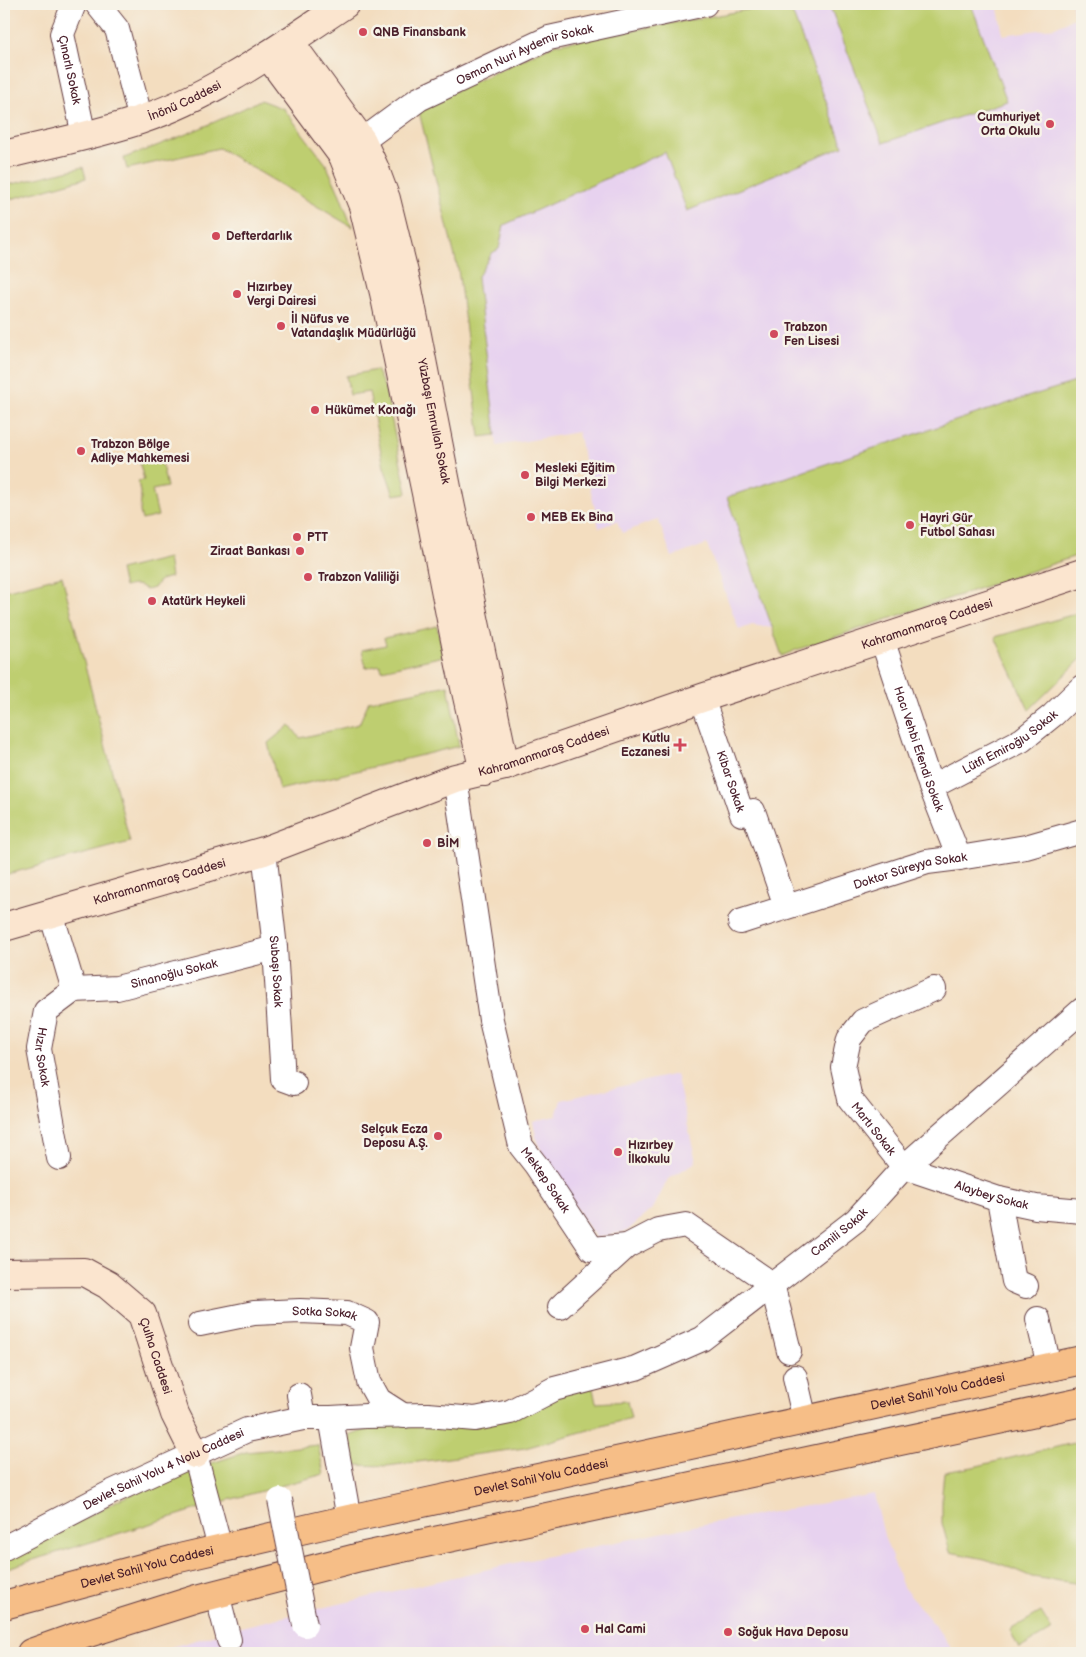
<svg xmlns="http://www.w3.org/2000/svg" width="1086" height="1657" font-family="'Balsamiq Sans',sans-serif">
<style>
.built{fill:#e7d2ef}
.green{fill:#bece70;stroke:#84764e}
.lines{fill:none;stroke-linecap:round;stroke-linejoin:round}
.street-casing{stroke:#633c41;stroke-width:26}
.secondary-casing{stroke:#633c41;stroke-width:30}
.primary-casing{stroke:#633c41;stroke-width:30}
.street{stroke:#fff;stroke-width:24}
.secondary{stroke:#fbe5cf;stroke-width:28}
.primary{stroke:#f6be87;stroke-width:28}
.street-bridge-casing{stroke:#633c41;stroke-width:26;stroke-linecap:butt}
.street-bridge{stroke:#fff;stroke-width:24}
.poi-dot{fill:#d1495b;stroke:#f7f3e8;stroke-width:2}
.labels{text-anchor:middle;stroke-width:5;stroke-linejoin:round;paint-order:stroke}
.poi-label{font-size:12px;font-weight:bold;fill:#4a1f2b;stroke:#f7f3e8;text-anchor:start}
.street-label{font-size:12px;fill:#4a1f2b;stroke:#f7f3e8}
</style>
<rect width="100%" height="100%" fill="#f7f3e8"/>
<filter id="ink" filterUnits="userSpaceOnUse"><feTurbulence type="fractalNoise" baseFrequency=".02" numOctaves="2"/><feDisplacementMap in="SourceGraphic" scale="10" xChannelSelector="R" yChannelSelector="G"/><feConvolveMatrix kernelMatrix="1 2 1 2 8 2 1 2 1" color-interpolation-filters="sRGB"/></filter>
<filter id="wash" filterUnits="userSpaceOnUse"><feTurbulence type="fractalNoise" baseFrequency=".0096" numOctaves="4" result="noise"/><feDisplacementMap in="SourceGraphic" scale="20" xChannelSelector="R" yChannelSelector="G"/><feGaussianBlur stdDeviation="1.12" result="paint"/><feColorMatrix in="noise" values="0 0 0 0 0 0 0 0 0 0 0 0 0 0 0 0 0 1.4 0 .05"/><feComposite in="paint" operator="in"/></filter>
<g filter="url(#wash)">
<rect width="100%" height="100%" fill="#f3ddbf"/>
<g class="built">
<path d="M780 4H997L1003 35 1053 28 1074 18 1072 4H1082V554L796 650 782 656 772 628 752 625 739 630 707 544 672 557 658 519 622 533 617 521 599 528 578 432 497 446 496 436 480 437 458 269 418 108Z"/>
<path d="M676 1074 696 1162 668 1179 654 1207 627 1231 596 1238 554 1174 537 1142 533 1121 556 1116 561 1100Z"/>
<path d="M874 1494 885 1539 903 1587 933 1623 955 1653H151L245 1626 510 1564 694 1526Z"/>
</g>
<g class="green">
<path d="M780 4H789L843 146 687 211 665 152 504 225 499 249 492 253 477 278 496 435 480 437 458 269 418 108 556 44Z"/>
<path d="M829 4H971L1007 101 883 143Z"/>
<path d="M260 100 284 109 326 164 340 195 352 227 219 148 127 169 124 158C171 141 216 123 260 100Z"/>
<path d="M83 167 86 178 4 201V186Z"/>
<path d="M376 370 385 388 407 493 394 495 384 467 369 392 350 395 346 376Z"/>
<path d="M1082 380V554L796 650 782 656 727 497 1027 397Z"/>
<path d="M159 452 167 487 152 490 158 516 142 520 140 512 141 498 138 481 144 480 138 457Z"/>
<path d="M168 558 171 577 160 580 154 588 146 590C139 583 132 585 124 587L120 570Z"/>
<path d="M62 576 130 842 4 875V591Z"/>
<path d="M1082 612V658L1029 710 995 637Z"/>
<path d="M437 626 444 656 382 670 380 665 366 668 362 650 386 645 384 638Z"/>
<path d="M448 685 459 746 279 790 268 743 290 725 300 738 359 724 369 701Z"/>
<path d="M592 1384 596 1403 627 1401 631 1418 525 1448 387 1466 354 1465 349 1436 379 1425Z"/>
<path d="M1082 1441V1595L1075 1583 1032 1577 1006 1566 985 1559 950 1552 942 1523V1493L944 1472 973 1467Z"/>
<path d="M318 1445 324 1474 214 1504 4 1569V1561L120 1499 193 1469 246 1452Z"/>
<path d="M1041 1612 1052 1630 1019 1649 1010 1630Z"/>
</g>
</g>
<g filter="url(#ink)">
<g class="lines">
<g class="street-casing">
<g id="street">
<path id="s1" d="M74 4 62 34 84 136"/>
<path d="M97 4 117 29 141 120"/>
<path id="s2" d="M362 141 419 99 549 38 705 4"/>
<path id="s3" d="M882 639 931 787 959 858"/>
<path id="s4" d="M702 698 742 814 753 811 786 906"/>
<path id="s5" d="M455 778 491 1020 521 1146 536 1165 592 1249 627 1246 658 1230 686 1225 772 1284 789 1351"/>
<path id="s6" d="M931 787 1022 740 1053 715 1082 687"/>
<path id="s7" d="M264 851 275 948 283 1079 294 1083"/>
<path id="s8" d="M51 913 74 990 46 1011 39 1049 59 1158"/>
<path id="s9" d="M740 922 927 862 959 858 1026 847 1082 831"/>
<path id="s10" d="M934 989 863 1021 849 1039 843 1067 850 1099 904 1167 999 1199 1036 1207 1082 1211"/>
<path id="s11" d="M74 990 117 988 275 948"/>
<path d="M999 1199 1014 1281 1026 1286"/>
<path d="M560 1307 627 1246"/>
<path d="M1038 1319 1049 1366"/>
<path id="s12" d="M200 1324 254 1313 300 1311 347 1313 367 1322 362 1348 369 1382 379 1400 404 1416"/>
<path d="M795 1377 805 1420"/>
<path d="M299 1395 303 1418"/>
<path id="s13" d="M331 1418 366 1416 428 1415 475 1419 510 1412 554 1389 636 1368 702 1339 856 1220 904 1167 1082 1010"/>
<path d="M195 1454 220 1548"/>
<path id="s14" d="M4 1548 112 1492 247 1430 303 1418H331L349 1519"/>
<path d="M217 1594 229 1640"/>
</g>
</g>
<g class="secondary-casing">
<g id="secondary">
<path id="s15" d="M289 41 362 141 374 167 386 199 408 289 449 498 505 766"/>
<path d="M268 55 343 156 363 206 384 293 427 498 460 665 484 772"/>
<path id="s16" d="M4 155C49 144 96 135 140 120 215 95 280 47 345 4"/>
<path id="s17" d="M4 927 264 851 455 778 505 766 702 698 1082 573"/>
<path id="s18" d="M4 1273 84 1272 108 1285 142 1314 175 1414 195 1454"/>
</g>
</g>
<g class="primary-casing">
<g id="primary">
<path id="s19" d="M4 1605 175 1559 349 1519 1082 1360"/>
<path d="M31 1653 76 1637 197 1599 360 1557 1082 1402"/>
</g>
</g>
<use href="#street" class="street"/>
<use href="#secondary" class="secondary"/>
<use href="#primary" class="primary"/>
<g class="street-bridge-casing">
<path id="street-bridge" d="M280 1500 305 1625"/>
</g>
<use href="#street-bridge" class="street-bridge"/>
</g>
</g>
<g class="poi-dot">
<circle cx="363" cy="32" r="5"/>
<circle cx="1050" cy="124" r="5"/>
<circle cx="216" cy="236" r="5"/>
<circle cx="237" cy="294" r="5"/>
<circle cx="281" cy="326" r="5"/>
<circle cx="774" cy="334" r="5"/>
<circle cx="315" cy="410" r="5"/>
<circle cx="81" cy="451" r="5"/>
<circle cx="525" cy="475" r="5"/>
<circle cx="531" cy="517" r="5"/>
<circle cx="910" cy="525" r="5"/>
<circle cx="297" cy="537" r="5"/>
<circle cx="300" cy="551" r="5"/>
<circle cx="308" cy="577" r="5"/>
<circle cx="152" cy="601" r="5"/>
<path d="M677.5 737.5h5v5h5v5h-5v5h-5v-5h-5v-5h5z"/>
<circle cx="427" cy="843" r="5"/>
<circle cx="438" cy="1136" r="5"/>
<circle cx="618" cy="1152" r="5"/>
<circle cx="585" cy="1629" r="5"/>
<circle cx="728" cy="1632" r="5"/>
</g>
<g class="labels">
<g class="poi-label">
<text x="373" y="36">QNB Finansbank</text>
<text x="1040" y="121" text-anchor="end">Cumhuriyet<tspan x="1040" dy="14">Orta Okulu</tspan></text>
<text x="226" y="240">Defterdarlık</text>
<text x="247" y="291">Hızırbey<tspan x="247" dy="14">Vergi Dairesi</tspan></text>
<text x="291" y="323">İl Nüfus ve<tspan x="291" dy="14">Vatandaşlık Müdürlüğü</tspan></text>
<text x="784" y="331">Trabzon<tspan x="784" dy="14">Fen Lisesi</tspan></text>
<text x="325" y="414">Hükümet Konağı</text>
<text x="91" y="448">Trabzon Bölge<tspan x="91" dy="14">Adliye Mahkemesi</tspan></text>
<text x="535" y="472">Mesleki Eğitim<tspan x="535" dy="14">Bilgi Merkezi</tspan></text>
<text x="541" y="521">MEB Ek Bina</text>
<text x="920" y="522">Hayri Gür<tspan x="920" dy="14">Futbol Sahası</tspan></text>
<text x="307" y="541">PTT</text>
<text x="290" y="555" text-anchor="end">Ziraat Bankası</text>
<text x="318" y="581">Trabzon Valiliği</text>
<text x="162" y="605">Atatürk Heykeli</text>
<text x="670" y="742" text-anchor="end">Kutlu<tspan x="670" dy="14">Eczanesi</tspan></text>
<text x="437" y="847">BİM</text>
<text x="428" y="1133" text-anchor="end">Selçuk Ecza<tspan x="428" dy="14">Deposu A.Ş.</tspan></text>
<text x="628" y="1149">Hızırbey<tspan x="628" dy="14">İlkokulu</tspan></text>
<text x="595" y="1633">Hal Cami</text>
<text x="738" y="1636">Soğuk Hava Deposu</text>
</g>
<g class="street-label">
<text dy="4" stroke="none"><textPath href="#s2" startOffset="186">Osman Nuri Aydemir Sokak</textPath></text>
<text dy="4" stroke="none"><textPath href="#s1" startOffset="69">Çınarlı Sokak</textPath></text>
<text dy="4" stroke="none"><textPath href="#s16" startOffset="189">İnönü Caddesi</textPath></text>
<text dy="4" stroke="none"><textPath href="#s15" startOffset="414">Yüzbaşı Emrullah Sokak</textPath></text>
<text dy="4" stroke="none"><textPath href="#s17" startOffset="972">Kahramanmaraş Caddesi</textPath></text>
<text dy="4" stroke="none"><textPath href="#s6" startOffset="91">Lütfi Emiroğlu Sokak</textPath></text>
<text dy="4" stroke="none"><textPath href="#s3" startOffset="116">Hacı Vehbi Efendi Sokak</textPath></text>
<text dy="4" stroke="none"><textPath href="#s17" startOffset="568">Kahramanmaraş Caddesi</textPath></text>
<text dy="4" stroke="none"><textPath href="#s4" startOffset="88">Kibar Sokak</textPath></text>
<text dy="4" stroke="none"><textPath href="#s9" startOffset="178">Doktor Süreyya Sokak</textPath></text>
<text dy="4" stroke="none"><textPath href="#s17" startOffset="162">Kahramanmaraş Caddesi</textPath></text>
<text dy="4" stroke="none"><textPath href="#s7" startOffset="121">Subaşı Sokak</textPath></text>
<text dy="4" stroke="none"><textPath href="#s11" startOffset="102">Sinanoğlu Sokak</textPath></text>
<text dy="4" stroke="none"><textPath href="#s8" startOffset="162">Hızır Sokak</textPath></text>
<text dy="4" stroke="none"><textPath href="#s10" startOffset="200">Martı Sokak</textPath></text>
<text dy="4" stroke="none"><textPath href="#s5" startOffset="416">Mektep Sokak</textPath></text>
<text dy="4" stroke="none"><textPath href="#s10" startOffset="341">Alaybey Sokak</textPath></text>
<text dy="4" stroke="none"><textPath href="#s13" startOffset="560">Camili Sokak</textPath></text>
<text dy="4" stroke="none"><textPath href="#s12" startOffset="126">Sotka Sokak</textPath></text>
<text dy="4" stroke="none"><textPath href="#s18" startOffset="196">Çulha Caddesi</textPath></text>
<text dy="4" stroke="none"><textPath href="#s19" startOffset="958">Devlet Sahil Yolu Caddesi</textPath></text>
<text dy="4" stroke="none"><textPath href="#s14" startOffset="178">Devlet Sahil Yolu 4 Nolu Caddesi</textPath></text>
<text dy="4" stroke="none"><textPath href="#s19" startOffset="552">Devlet Sahil Yolu Caddesi</textPath></text>
<text dy="4" stroke="none"><textPath href="#s19" startOffset="148">Devlet Sahil Yolu Caddesi</textPath></text>
</g>
</g>
<rect width="1086" height="1657" fill="none" stroke="#f7f3e8" stroke-width="20"/>
</svg>
